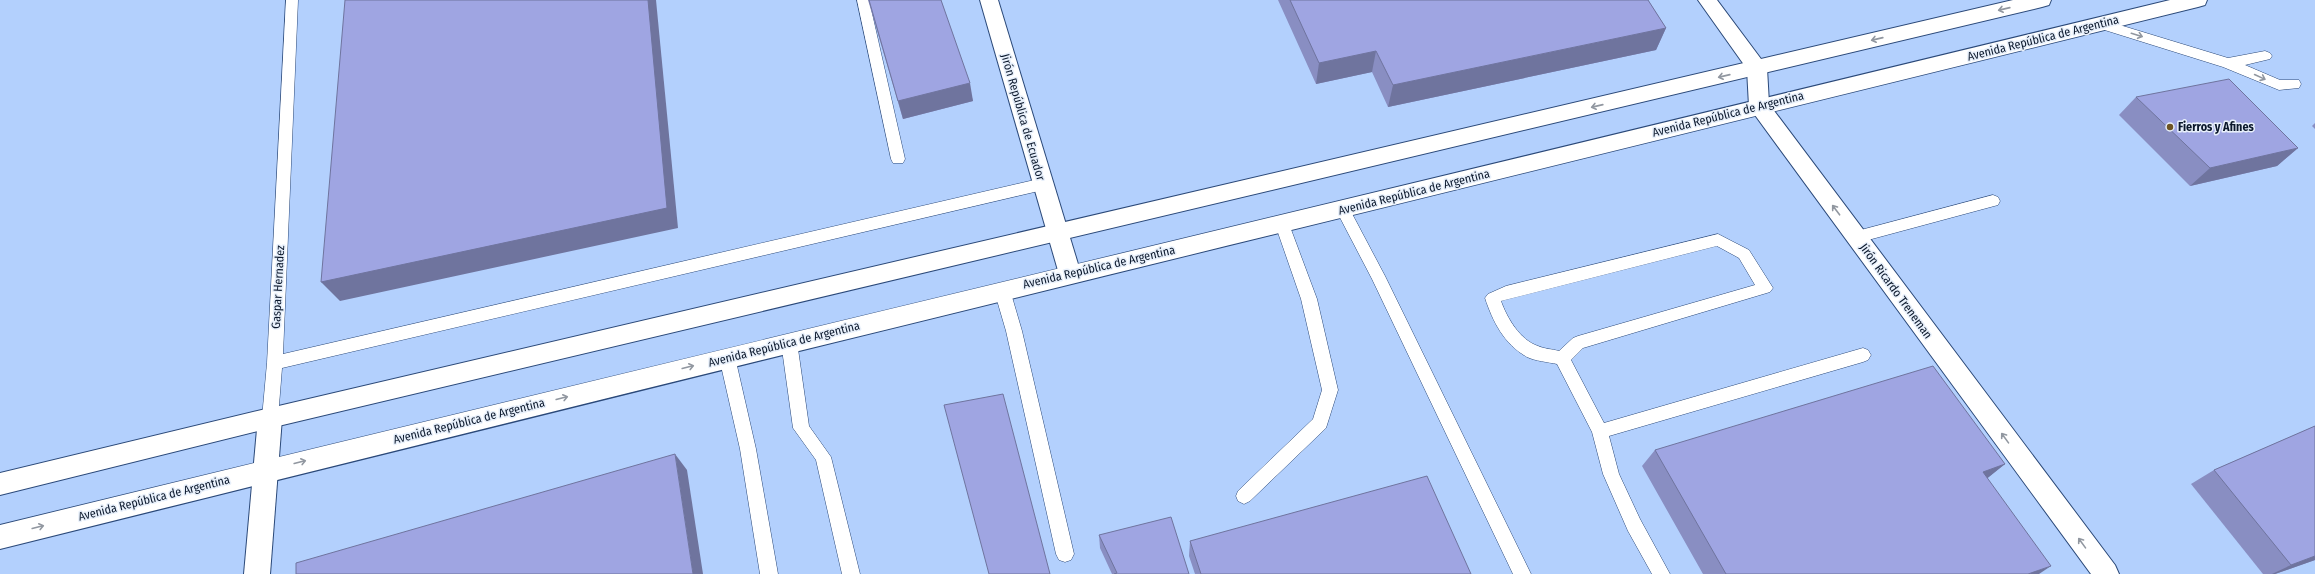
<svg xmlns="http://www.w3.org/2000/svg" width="2315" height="574" font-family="'Fira Sans Condensed',sans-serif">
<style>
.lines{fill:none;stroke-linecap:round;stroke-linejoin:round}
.service-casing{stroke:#2b4979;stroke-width:1}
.minor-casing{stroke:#2b4979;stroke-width:2}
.tertiary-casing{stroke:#2b4979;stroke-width:2}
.secondary-casing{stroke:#2b4979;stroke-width:2}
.service{fill:#fff;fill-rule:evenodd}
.minor{fill:#fff;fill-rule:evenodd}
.tertiary{fill:#fff;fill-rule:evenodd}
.secondary{fill:#fff;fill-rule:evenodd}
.wall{fill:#898ec2}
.shaded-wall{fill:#6f749e}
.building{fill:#9fa5e2;stroke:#6f749e}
.oneway{stroke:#9197a0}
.poi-dot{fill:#6e5425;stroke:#e8f0fb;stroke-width:1.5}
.labels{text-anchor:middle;stroke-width:3;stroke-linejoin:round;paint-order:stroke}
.street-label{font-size:12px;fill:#0b182c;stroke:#e8f0fb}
.poi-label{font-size:12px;font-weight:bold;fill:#0b182c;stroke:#e8f0fb;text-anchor:start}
</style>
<rect width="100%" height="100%" fill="#b3d0fd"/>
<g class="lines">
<g class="service-casing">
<g id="service">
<path d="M286 0H298L283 354 1043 178 1048 180 1050 184 1048 188 1043 190 282 368 278 418 276 423 270 425 264 423 262 418 267 363Z"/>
<path d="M857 0H869L905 159 903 163H893L891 159Z"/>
<path d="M2100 19 2228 58 2265 51 2270 53 2272 56 2270 59 2245 65 2280 80H2299L2301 84 2299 88 2279 90 2223 67 2095 27 2094 24Z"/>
<path d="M1993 195 1998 197 2000 201 1998 205 1857 243 1852 241 1850 237 1852 233 1857 231Z"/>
<path d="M1343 204 1348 206 1385 276 1531 574H1513L1372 279 1336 210 1338 206Z"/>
<path d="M1282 218 1287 220 1289 224 1317 299 1338 390 1326 428 1250 501 1244 504 1238 501 1236 496 1238 491 1313 419 1322 390 1301 299 1275 224 1277 220Z"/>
<path d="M1718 234 1749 250 1773 288 1770 292 1583 348 1571 360 1604 423 1863 348 1868 350 1871 355 1868 360 1863 362 1609 436 1619 474 1640 519 1670 574H1652L1628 531 1603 474 1592 432 1557 364C1548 362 1535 361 1527 357 1504 344 1493 322 1485 298L1488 294 1506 286ZM1717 246 1739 258 1755 285 1578 336 1573 338 1559 351C1552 349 1544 349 1538 346 1520 340 1507 318 1501 301Z"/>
<path d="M1002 284 1007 286 1010 290 1022 331 1074 554 1071 560 1065 562 1059 560 1056 554 1006 331 994 290 997 286Z"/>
<path d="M789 335 794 337 797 342 809 426 831 457 860 574H842L816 460 793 428 781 342 784 337Z"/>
<path d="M727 350 732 352 735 357 756 449 778 574H760L740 449 719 357 722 352Z"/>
</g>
</g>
<g class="minor-casing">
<g id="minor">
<path d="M1698 0H1717L1764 63 1767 68 1769 104 2115 565 2119 574H2091L1752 111 1749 106 1747 69Z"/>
<path d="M270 408 278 411 282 418 270 574H244L258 418 262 411Z"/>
</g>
</g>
<g class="tertiary-casing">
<path id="tertiary" d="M980 0H998L1081 274 1078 280 1070 283 1062 280 1059 274Z"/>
</g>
<g class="secondary-casing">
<g id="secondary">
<path d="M2013 0H2051L2049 5 2042 7 270 428 0 495V473L270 408Z"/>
<path d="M2170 0H2207L2205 5 2198 7C1466 188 732 366 0 549V525C723 348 1447 176 2170 0Z"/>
</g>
</g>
<use href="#service" class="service"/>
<use href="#minor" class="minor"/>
<use href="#tertiary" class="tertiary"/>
<use href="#secondary" class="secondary"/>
</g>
<g class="wall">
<path d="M868 0H941L973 101 903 119Z"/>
<path d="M1278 0H1648L1666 28 1656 50 1388 107 1372 72 1316 84Z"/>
<path d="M2136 97 2298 148 2277 166 2190 186 2119 115Z"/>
<path d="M2315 123V129L2312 126Z"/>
<path d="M2315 426V560L2275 574H2263L2191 484 2214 470Z"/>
<path d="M1655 450 2005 464 1987 478 2039 574H1703L1642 466Z"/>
<path d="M1099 535 1189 574H1112L1100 548Z"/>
<path d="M1190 541 1471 574H1195L1189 556Z"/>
</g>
<g class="shaded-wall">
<path d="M648 0H656L678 228 340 301 321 282Z"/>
<path d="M1666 28 1656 50 1388 107 1393 85Z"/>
<path d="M1376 51 1372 72 1316 84 1319 63Z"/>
<path d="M970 83 973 101 903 119 898 101Z"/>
<path d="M2298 148 2277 166 2190 186 2210 168Z"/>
<path d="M675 454 687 470 703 574H693Z"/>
<path d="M2005 464 1984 481 1983 472Z"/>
<path d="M2315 556V560L2275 574H2272L2291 565Z"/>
<path d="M2051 566 2039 574H2028Z"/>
</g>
<g class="building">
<path d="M345 0H648L667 208 321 282Z"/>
<path d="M869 0H941L970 83 898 101Z"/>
<path d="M1290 0H1648L1666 28 1393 85 1376 51 1319 63Z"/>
<path d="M2229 79 2298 148 2210 168 2136 97Z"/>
<path d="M1933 366 2005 464 1983 472 2051 566 2028 574H1726L1655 450Z"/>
<path d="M1003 394 1050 574H989L944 405Z"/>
<path d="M2315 426V556L2291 565 2214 470Z"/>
<path d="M675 454 693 574H296V563Z"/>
<path d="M1427 476 1471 574H1201L1190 541Z"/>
<path d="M1171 517 1189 574H1114L1117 573 1099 535Z"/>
</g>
<defs><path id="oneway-shaft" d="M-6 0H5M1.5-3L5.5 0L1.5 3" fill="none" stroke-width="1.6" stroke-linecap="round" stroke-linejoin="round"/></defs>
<g class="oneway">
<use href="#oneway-shaft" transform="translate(2004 9) rotate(167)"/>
<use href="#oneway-shaft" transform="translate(2137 35) rotate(17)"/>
<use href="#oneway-shaft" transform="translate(1877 39) rotate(167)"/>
<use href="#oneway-shaft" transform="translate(1724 76) rotate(167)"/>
<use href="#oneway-shaft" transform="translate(2260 77) rotate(25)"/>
<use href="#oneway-shaft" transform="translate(1597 106) rotate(167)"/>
<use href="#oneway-shaft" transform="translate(1836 210) rotate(-127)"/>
<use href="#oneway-shaft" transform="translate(688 367) rotate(-14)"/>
<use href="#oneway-shaft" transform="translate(562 398) rotate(-14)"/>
<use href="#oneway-shaft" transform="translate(2005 438) rotate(-126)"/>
<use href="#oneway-shaft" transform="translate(300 462) rotate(-14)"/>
<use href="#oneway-shaft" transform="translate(38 527) rotate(-14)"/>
<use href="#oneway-shaft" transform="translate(2082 543) rotate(-126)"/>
</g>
<circle class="poi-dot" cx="2170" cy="127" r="4"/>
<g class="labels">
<g class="street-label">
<text transform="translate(2043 38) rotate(-14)" y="4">Avenida República de Argentina</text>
<text transform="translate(1728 114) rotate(-14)" y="4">Avenida República de Argentina</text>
<text transform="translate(1023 117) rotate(74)" y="4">Jirón República de Ecuador</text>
<text transform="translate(1414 192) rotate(-14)" y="4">Avenida República de Argentina</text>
<text transform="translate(1099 267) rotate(-13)" y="4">Avenida República de Argentina</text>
<text transform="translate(278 287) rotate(-87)" y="4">Gaspar Hernadez</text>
<text transform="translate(1896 291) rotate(54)" y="4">Jirón Ricardo Treneman</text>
<text transform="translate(784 344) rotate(-14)" y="4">Avenida República de Argentina</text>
<text transform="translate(469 421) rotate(-14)" y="4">Avenida República de Argentina</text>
<text transform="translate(154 498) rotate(-14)" y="4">Avenida República de Argentina</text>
</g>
<g class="poi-label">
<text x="2178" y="131">Fierros y Afines</text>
</g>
</g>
</svg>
